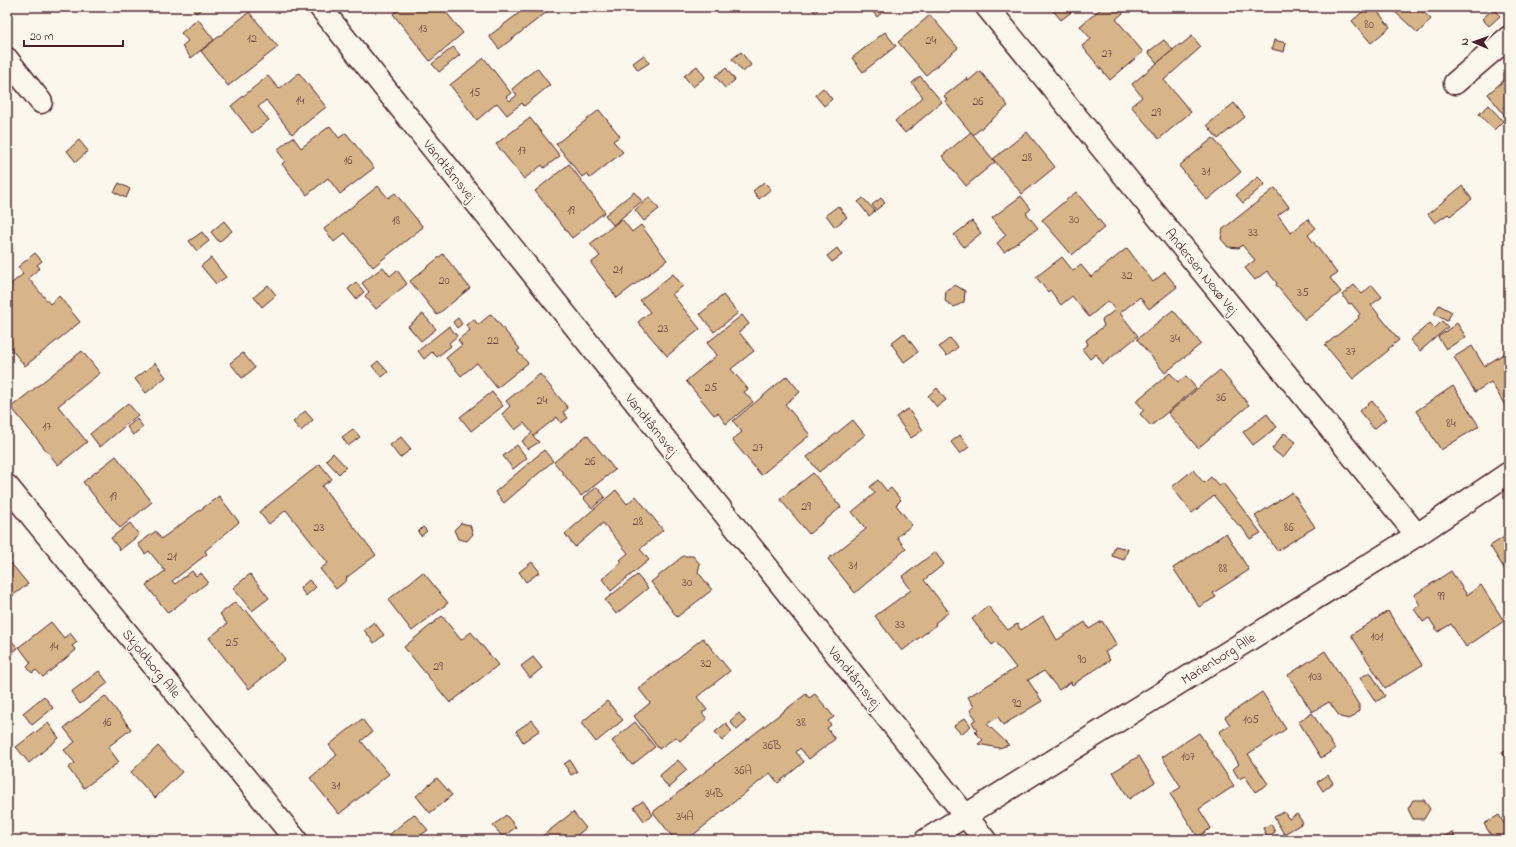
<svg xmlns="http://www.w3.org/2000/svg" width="1516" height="847" font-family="'Indie Flower',sans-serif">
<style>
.building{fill:#d7b589;stroke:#4a1f2b}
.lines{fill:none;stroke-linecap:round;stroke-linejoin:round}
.minor-casing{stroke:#4a1f2b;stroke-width:25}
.minor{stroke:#fbf7ec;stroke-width:22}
.labels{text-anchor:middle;stroke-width:3.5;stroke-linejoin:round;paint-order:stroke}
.number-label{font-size:12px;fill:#6d4442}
.street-label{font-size:14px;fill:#4a1f2b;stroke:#fbf7ec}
</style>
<rect width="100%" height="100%" fill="#fbf7ec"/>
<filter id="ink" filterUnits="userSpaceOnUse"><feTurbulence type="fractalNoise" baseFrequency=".025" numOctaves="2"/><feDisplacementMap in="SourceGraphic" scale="8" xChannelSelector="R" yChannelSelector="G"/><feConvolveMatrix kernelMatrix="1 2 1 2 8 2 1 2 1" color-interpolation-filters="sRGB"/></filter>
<g filter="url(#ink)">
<g class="building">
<path d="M191 7H204L196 13Z"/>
<path d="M401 7H442L463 33 430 61 393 14Z"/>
<path d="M521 7H543L547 12 499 49 489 36 523 10Z"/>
<path d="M810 7H821L815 12Z"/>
<path d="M869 7H889L877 17Z"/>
<path d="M1050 7H1078L1061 20Z"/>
<path d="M1103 7H1130L1116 19 1143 52 1110 80 1082 46 1091 39 1080 26Z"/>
<path d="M1368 7H1374L1390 27 1371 43 1352 21Z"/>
<path d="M1397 7H1418L1431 19 1418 33 1394 11Z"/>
<path d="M1493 9 1500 16 1489 26 1482 19Z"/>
<path d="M249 12 278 47 228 86 201 51Z"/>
<path d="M930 15 958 48 926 75 898 42Z"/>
<path d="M198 19 214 40 191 58 182 46 188 41 181 33Z"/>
<path d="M885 32 896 46 863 72 852 58Z"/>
<path d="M1192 36 1201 47 1164 80 1191 112 1159 139 1131 106 1142 97 1132 84 1180 44 1181 45Z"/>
<path d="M1164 40 1173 50 1157 63 1148 52Z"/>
<path d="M1274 40 1286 43 1284 52 1272 49Z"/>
<path d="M453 47 460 55 439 72 432 64Z"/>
<path d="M741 52 751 65 743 72 732 59Z"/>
<path d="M644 55 649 63 638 70 633 63Z"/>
<path d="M484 58 511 93 506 97 510 101 517 95 512 89 537 68 550 85 524 106 522 103 507 115 497 103 477 120 450 85Z"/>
<path d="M697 66 705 77 693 87 684 76Z"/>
<path d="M726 68 735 80 725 88 715 76Z"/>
<path d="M980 71 1008 106 973 135 945 101 947 100 944 96 967 78 968 81Z"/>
<path d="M299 73 326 107 292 134 266 100 258 107 269 120 252 133 231 106 268 76 279 89Z"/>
<path d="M920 76 942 102 905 133 895 121 923 97 912 83Z"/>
<path d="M1509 76V121L1488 94Z"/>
<path d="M7 81 14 91 7 97Z"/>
<path d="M823 88 832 99 824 106 815 95Z"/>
<path d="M1234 103 1245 117 1218 139 1207 125Z"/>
<path d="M1488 105 1503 121 1494 130 1479 114Z"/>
<path d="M599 110 620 136 613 141 623 152 590 178 586 174 582 177 556 144Z"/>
<path d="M530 118 560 156 544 168 542 165 524 179 496 144Z"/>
<path d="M330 126 339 138 346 133 374 168 340 194 328 178 307 195 282 164 285 161 277 150 293 137 301 148Z"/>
<path d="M971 132 995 162 966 186 942 156Z"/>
<path d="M1027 132 1055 167 1022 194 993 159Z"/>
<path d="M1213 138 1241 172 1207 200 1179 166Z"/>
<path d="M79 140 88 151 76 162 67 151Z"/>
<path d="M569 164 605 212 572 238 535 191Z"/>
<path d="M1258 177 1265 184 1243 203 1236 195Z"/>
<path d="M764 182 771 189 759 199 753 191Z"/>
<path d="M119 183 130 189 126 198 114 192Z"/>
<path d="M378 186 388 198 395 193 423 227 373 267 345 233 334 242 324 229Z"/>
<path d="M1462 186 1472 199 1450 216 1448 214 1435 223 1428 214Z"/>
<path d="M1275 188 1289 207 1278 215 1291 233 1308 219 1316 228 1308 235 1337 273 1330 278 1341 292 1305 320 1276 285 1277 283 1267 271 1255 280 1245 268 1255 260 1242 245 1239 248 1228 247 1221 239 1223 229Z"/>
<path d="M634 192 642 201 613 225 605 215Z"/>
<path d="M1076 192 1105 227 1072 255 1042 220Z"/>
<path d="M1021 196 1031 209 1026 213 1038 228 1004 252 997 243 1006 235 992 218Z"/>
<path d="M649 197 659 209 644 221 635 210Z"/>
<path d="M863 198 875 211 869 216 858 202Z"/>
<path d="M881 198 885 203 876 210 872 205Z"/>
<path d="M838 206 847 217 835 227 826 215Z"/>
<path d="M622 219 632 232 641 225 667 260 617 298 591 263 600 256 590 244Z"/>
<path d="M224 221 232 231 219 242 211 232Z"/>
<path d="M972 221 981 233 964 247 954 235Z"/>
<path d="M202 232 209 241 197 251 189 241Z"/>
<path d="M837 248 842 255 832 262 827 256Z"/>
<path d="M1127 248 1153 282 1165 272 1177 287 1149 309 1140 297 1120 313 1138 336 1103 364 1096 354 1090 359 1082 349 1088 344 1086 340 1104 326 1102 320 1115 310 1108 301 1089 317 1072 296 1061 305 1050 290 1048 292 1036 277 1062 257 1073 271 1081 265 1091 277Z"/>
<path d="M35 253 42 261 37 265 40 268 28 278 50 304 59 296 80 322 25 366 7 344V287L23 274 18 267Z"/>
<path d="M443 254 470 288 437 315 410 281Z"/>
<path d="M211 258 226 277 216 284 201 266Z"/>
<path d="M383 267 390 276 397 270 407 284 376 309 365 296 369 292 362 283Z"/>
<path d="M673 274 683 286 672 294 700 329 667 356 638 322 650 312 640 300Z"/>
<path d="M356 282 364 292 356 299 348 289Z"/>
<path d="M268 285 276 295 262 307 254 297Z"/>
<path d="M955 285 965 291 964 302 954 307 945 301 946 290Z"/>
<path d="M1354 285 1362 294 1372 285 1382 297 1371 305 1399 340 1388 349 1389 350 1353 379 1325 345 1359 318 1358 316 1360 314 1351 303 1349 304 1342 295Z"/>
<path d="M723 295 738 313 714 332 700 314Z"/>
<path d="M1439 305 1452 312 1447 321 1434 314Z"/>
<path d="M1173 310 1201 344 1165 373 1137 339Z"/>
<path d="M423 314 436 329 421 341 408 326Z"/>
<path d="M491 314 520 349 517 351 528 363 497 388 477 363 461 376 446 358 462 345 458 340 470 330 466 325 474 319 478 325Z"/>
<path d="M742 315 749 324 739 332 754 351 731 369 748 389 744 392 753 402 726 424 718 413 714 415 686 381 717 355 707 343Z"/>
<path d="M458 318 462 324 457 328 453 322Z"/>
<path d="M1442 321 1448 327 1420 351 1410 340 1430 323 1435 328Z"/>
<path d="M1457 323 1466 337 1446 349 1438 337Z"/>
<path d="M449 326 457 336 449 343 451 346 437 357 432 352 424 359 418 351Z"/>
<path d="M904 333 918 352 904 362 891 343Z"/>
<path d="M950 338 958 347 947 356 939 347Z"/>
<path d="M1472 346 1484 366 1509 351V405L1506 407 1491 382 1475 392 1454 357Z"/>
<path d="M82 351 100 373 58 406 87 442 58 465 11 407Z"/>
<path d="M243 353 255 368 242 378 230 363Z"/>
<path d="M378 361 388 372 382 377 372 366Z"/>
<path d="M155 363 166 377 146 393 135 379Z"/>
<path d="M1220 370 1249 405 1198 448 1168 413Z"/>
<path d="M1170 373 1178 382 1186 376 1196 388 1151 426 1140 414 1144 410 1136 401Z"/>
<path d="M540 374 568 408 563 412 568 418 561 423 557 417 533 436 539 442 528 449 522 441 532 433 524 423 515 430 502 414 510 406 506 401Z"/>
<path d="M787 376 800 392 785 404 810 435 761 475 732 440 742 432 733 421Z"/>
<path d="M1453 386 1479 426 1441 450 1416 411Z"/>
<path d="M937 388 946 400 937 407 928 396Z"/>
<path d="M492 392 503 406 471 431 460 417Z"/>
<path d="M1372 401 1386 419 1374 429 1359 411Z"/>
<path d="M128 403 138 415 100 447 90 434Z"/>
<path d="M908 409 923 430 911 438 896 417Z"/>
<path d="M305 411 313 420 301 431 293 422Z"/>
<path d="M1267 414 1277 427 1253 445 1243 432Z"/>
<path d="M137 419 143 427 133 435 127 427Z"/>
<path d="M853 420 865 435 819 472 807 457Z"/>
<path d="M353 429 360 437 348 446 342 437Z"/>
<path d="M1284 433 1296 442 1283 458 1272 449Z"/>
<path d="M587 435 615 470 581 496 554 462Z"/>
<path d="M960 435 969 447 960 454 951 442Z"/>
<path d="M401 437 411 449 400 458 390 445Z"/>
<path d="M517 445 527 458 513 469 503 456Z"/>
<path d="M544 450 553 461 504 503 495 492Z"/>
<path d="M333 453 346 467 339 474 326 460Z"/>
<path d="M116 456 152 502 120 528 83 482Z"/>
<path d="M320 464 332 479 322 486 376 555 346 578 347 580 336 589 320 569 328 563 286 510 269 524 259 512Z"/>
<path d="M1193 470 1204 483 1211 477 1219 486 1223 483 1261 533 1250 539 1241 526 1240 527 1214 496 1192 513 1172 487Z"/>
<path d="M813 473 841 507 809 534 780 499Z"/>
<path d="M878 480 887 491 891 488 901 500 896 505 912 525 897 537 906 549 855 593 828 559 866 529 852 512 875 493 870 487Z"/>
<path d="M597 487 605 497 592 508 583 498Z"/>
<path d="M616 490 627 504 636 496 663 530 640 549 649 560 611 591 602 579 622 562 620 560 628 553 603 523 575 547 565 534Z"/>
<path d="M1292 492 1315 527 1277 551 1255 516Z"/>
<path d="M219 496 239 522 205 551 207 554 172 581 175 584 192 571 196 576 201 573 208 582 168 613 146 585 165 571 149 551 145 554 138 544 156 531 161 539Z"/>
<path d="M130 523 139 535 120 550 111 538Z"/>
<path d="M461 523 470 525 473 534 467 541 458 539 454 530Z"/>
<path d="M423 527 427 531 421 536 418 532Z"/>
<path d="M1226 533 1249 570 1213 593 1216 597 1199 607 1173 568Z"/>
<path d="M1509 534V576L1490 546Z"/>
<path d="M1115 546 1128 549 1124 560 1112 556Z"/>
<path d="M935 552 944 564 924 580 949 612 935 623 936 625 902 651 875 616 911 590 902 577Z"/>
<path d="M7 553 11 558 9 561 28 584 7 600Z"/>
<path d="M683 556H693L700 564 698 572 712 590 677 617 651 582Z"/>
<path d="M532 562 540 572 526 582 519 572Z"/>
<path d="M1451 571 1467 595 1481 585 1504 621 1466 647 1451 624 1438 632 1429 618 1423 622 1414 609 1420 605 1414 595Z"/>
<path d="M423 572 448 603 412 631 388 600Z"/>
<path d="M250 574 269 598 252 611 233 588Z"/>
<path d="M637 575 648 588 616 614 605 600Z"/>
<path d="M309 580 316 587 306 596 300 588Z"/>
<path d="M235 602 244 612 246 610 285 659 249 689 209 638 227 624 220 614Z"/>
<path d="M988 606 1008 630 1017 624 1021 630 1043 616 1057 640 1085 622 1089 629 1102 621 1117 645 1105 652 1110 660 1072 685 1071 682 1059 690 1044 671 1028 680 1042 701 1003 725 998 717 987 724 1009 745 999 748 978 744 983 740 975 732 977 731 972 722 976 719 970 710 974 707 968 697 1016 668 996 642 992 645 972 619Z"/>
<path d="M1388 611 1422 665 1385 688 1351 635Z"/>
<path d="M442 616 461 640 471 632 498 665 450 703 404 647Z"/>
<path d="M51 622 64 638 70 633 77 642 72 646 76 650 43 677 36 670 32 673 27 667 31 663 19 647Z"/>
<path d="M374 622 384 635 374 643 364 630Z"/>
<path d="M703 638 730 671 697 697 707 710 702 713 707 719 680 741 676 737 659 749 634 716 650 703 639 689Z"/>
<path d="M10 639 18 648 9 656 7 654V642Z"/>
<path d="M1325 651 1359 705V711L1353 717 1349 719 1340 717 1329 702 1312 712 1288 675Z"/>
<path d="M533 657 542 668 530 678 521 666Z"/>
<path d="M99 671 108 683 80 704 71 692Z"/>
<path d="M1370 672 1385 696 1376 702 1360 678Z"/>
<path d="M1262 692 1286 729 1248 754 1268 784 1255 792 1245 776 1239 779 1233 769 1239 764 1219 732 1230 725 1225 717Z"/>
<path d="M806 694 809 698 815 694 834 717 828 721 831 725 827 728 835 739 809 759 800 748 796 752 804 762 778 783 770 773 687 840H675L653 812Z"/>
<path d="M44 696 53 708 32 725 23 713Z"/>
<path d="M105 696 131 729 108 747 119 762 84 788 68 768 75 763 64 750 75 742 64 728Z"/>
<path d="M607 701 623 720 596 742 581 723Z"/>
<path d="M739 713 746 722 737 730 730 721Z"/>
<path d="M1312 713 1335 749 1321 758 1299 722Z"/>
<path d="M965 718 971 726 961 734 954 726Z"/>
<path d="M362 719 372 732 361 741 389 774 339 814 310 778 337 755 329 745Z"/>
<path d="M532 720 540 730 523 742 516 731Z"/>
<path d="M635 722 655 747 632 765 612 741Z"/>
<path d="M48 723 59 738 29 763 16 747Z"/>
<path d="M726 723 732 732 722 741 715 732Z"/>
<path d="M1199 733 1234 786 1199 809 1211 828 1198 837 1170 794 1181 787 1162 757Z"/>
<path d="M158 746 182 772 155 798 131 772Z"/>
<path d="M1509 748V764L1502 752Z"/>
<path d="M1139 756 1155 782 1129 799 1113 772Z"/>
<path d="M570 760 577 772 571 775 564 764Z"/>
<path d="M678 760 687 770 676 779 677 781 669 788 659 776Z"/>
<path d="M1328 775 1333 783 1323 791 1317 782Z"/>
<path d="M437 778 452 795 430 813 416 796Z"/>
<path d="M1413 800H1424L1430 809 1424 819H1413L1408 809Z"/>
<path d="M643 801 653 815 644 821 634 807Z"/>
<path d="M573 812 586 828 575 837 577 840H537Z"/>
<path d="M1284 812 1289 819 1297 814 1303 823 1284 834 1274 817Z"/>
<path d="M414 814 428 830 420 836 423 840H383Z"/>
<path d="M506 815 516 827 503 837 493 826Z"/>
<path d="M1499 815 1509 832V837L1504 840H1494L1484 824Z"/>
<path d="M1271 824 1275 832 1267 837 1263 828Z"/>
<path d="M1452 832 1457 840H1441L1440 839Z"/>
</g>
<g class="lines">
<g class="minor-casing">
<g id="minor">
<path d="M320 7 985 840"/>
<path d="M987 7 1417 535"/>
<path d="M7 59 41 102"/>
<path d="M1455 83 1509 37"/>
<path d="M7 486 296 840"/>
<path d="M926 840 1417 535 1509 473"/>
</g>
</g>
<use href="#minor" class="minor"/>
</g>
</g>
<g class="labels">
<g class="number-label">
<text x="1369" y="28">80</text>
<text x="423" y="32">13</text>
<text x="252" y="42">12</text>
<text x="931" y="44">24</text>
<text x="1107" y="57">27</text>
<text x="475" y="96">15</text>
<text x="300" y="104">14</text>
<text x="978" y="105">26</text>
<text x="1156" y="116">29</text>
<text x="522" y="154">17</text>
<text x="1027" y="161">28</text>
<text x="348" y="164">16</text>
<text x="1206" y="175">31</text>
<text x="571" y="214">19</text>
<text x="1074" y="223">30</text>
<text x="396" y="224">18</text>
<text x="1253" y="236">33</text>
<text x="618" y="273">21</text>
<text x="1127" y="279">32</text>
<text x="444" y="284">20</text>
<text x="1303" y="296">35</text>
<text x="663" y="332">23</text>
<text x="1175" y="342">34</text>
<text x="493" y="344">22</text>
<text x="1351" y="355">37</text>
<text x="711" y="391">25</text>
<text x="1221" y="401">36</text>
<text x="542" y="404">24</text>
<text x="1451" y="427">84</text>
<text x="47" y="430">17</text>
<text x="758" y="451">27</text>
<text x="590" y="465">26</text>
<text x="113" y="500">19</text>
<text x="806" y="510">29</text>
<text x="638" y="525">28</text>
<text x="319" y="531">23</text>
<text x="1289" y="531">86</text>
<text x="172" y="560">21</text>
<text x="853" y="569">31</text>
<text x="1223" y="572">88</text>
<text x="687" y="586">30</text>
<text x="1441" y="600">99</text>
<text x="900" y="628">33</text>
<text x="1377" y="640">101</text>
<text x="232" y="646">25</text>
<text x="54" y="650">14</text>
<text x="1082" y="663">90</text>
<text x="706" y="667">32</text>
<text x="438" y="670">29</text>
<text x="1315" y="680">103</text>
<text x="1017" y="707">92</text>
<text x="1251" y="723">105</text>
<text x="107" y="726">16</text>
<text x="801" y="726">38</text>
<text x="772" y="749">36B</text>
<text x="1188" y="760">107</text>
<text x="743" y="774">36A</text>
<text x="336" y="789">31</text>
<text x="714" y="797">34B</text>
<text x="685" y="820">34A</text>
</g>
<g class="street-label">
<text transform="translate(450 170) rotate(51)" y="5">Vandtårnsvej</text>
<text transform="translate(1202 271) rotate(51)" y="5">Andersen Nexø Vej</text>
<text transform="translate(652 424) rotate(51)" y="5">Vandtårnsvej</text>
<text transform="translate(1218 658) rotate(-32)" y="5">Marienborg Alle</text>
<text transform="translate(152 663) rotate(51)" y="5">Skjoldborg Alle</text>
<text transform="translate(855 677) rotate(51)" y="5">Vandtårnsvej</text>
</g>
</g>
<rect width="1516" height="847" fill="none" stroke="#fbf7ec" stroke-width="24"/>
<rect x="12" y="12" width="1492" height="823" fill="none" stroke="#4a1f2b" stroke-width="1.5" filter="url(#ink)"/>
<g transform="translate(1474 42) rotate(272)" stroke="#fbf7ec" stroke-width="3" paint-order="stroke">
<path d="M0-3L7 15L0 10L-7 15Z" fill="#4a1f2b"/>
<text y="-6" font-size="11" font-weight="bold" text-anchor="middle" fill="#4a1f2b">N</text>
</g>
<path d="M24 40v6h99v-6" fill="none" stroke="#4a1f2b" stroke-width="2"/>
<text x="30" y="40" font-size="12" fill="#4a1f2b" stroke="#fbf7ec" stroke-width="3" paint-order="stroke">20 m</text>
</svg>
